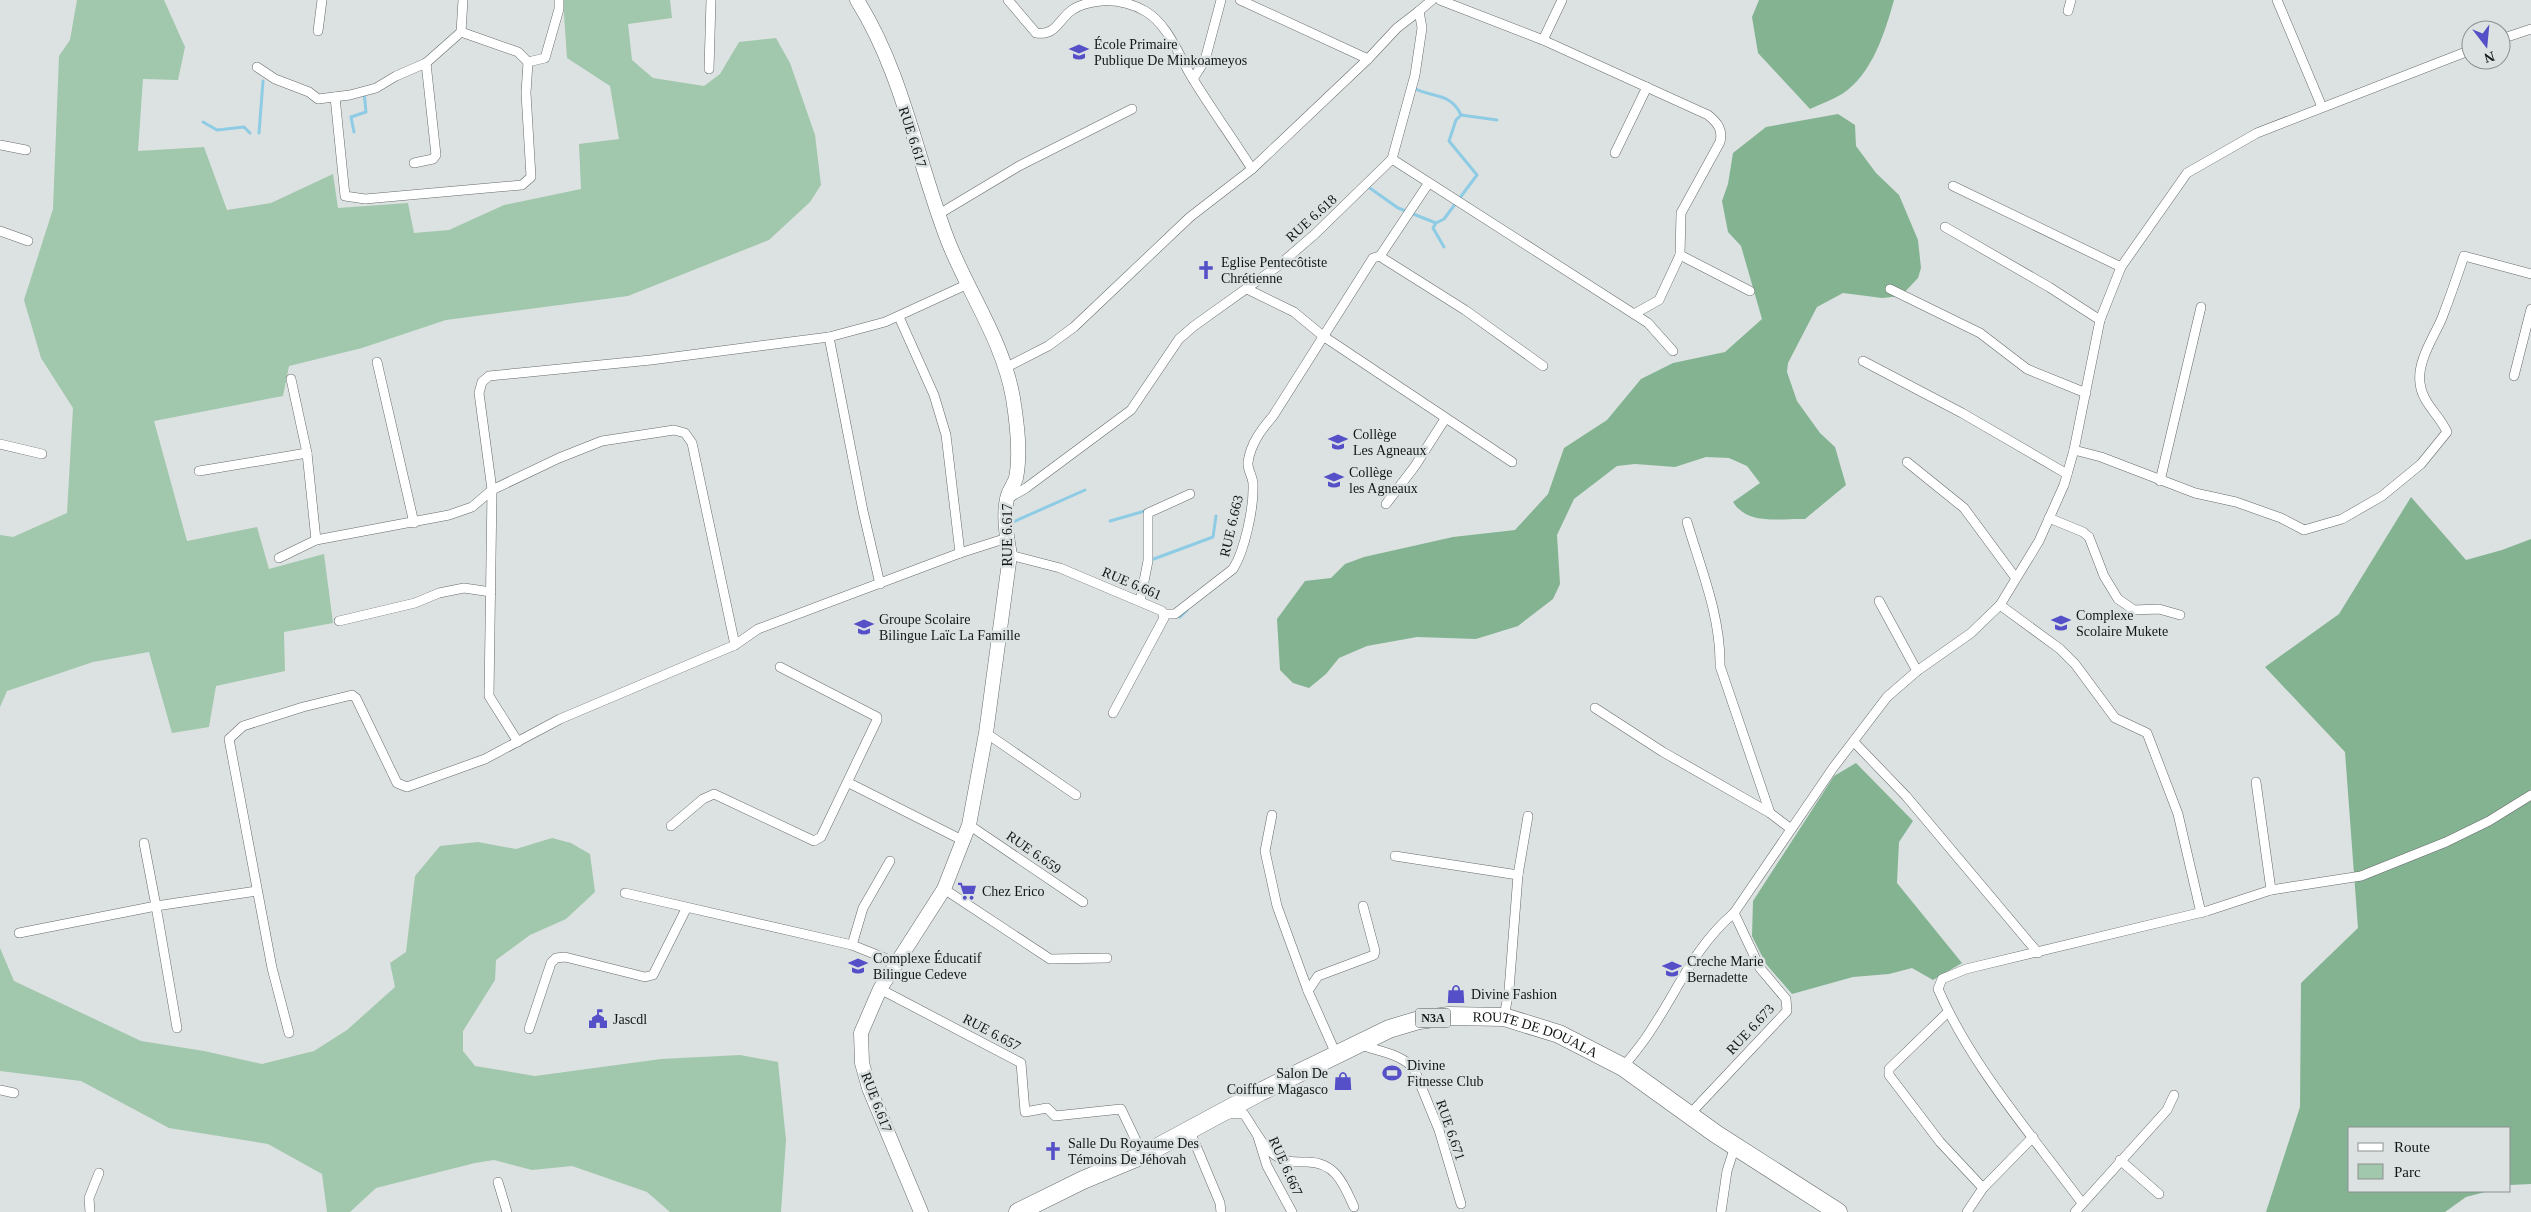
<svg xmlns="http://www.w3.org/2000/svg" width="2531" height="1212" font-family="'Times New Roman',serif">
<style>
.green{fill:#a1c7ac}
.forest{fill:#83b391}
.lines{fill:none;stroke-linecap:round;stroke-linejoin:round}
.stream{stroke:#8ecbe4;stroke-width:3}
.street-casing{stroke:#656b6a;stroke-width:10}
.secondary-casing{stroke:#656b6a;stroke-width:15}
.highway-casing{stroke:#656b6a;stroke-width:19}
.street{stroke:#fff;stroke-width:9}
.secondary{stroke:#fff;stroke-width:14}
.highway{stroke:#fff;stroke-width:18}
.labels{text-anchor:middle;stroke-width:5;stroke-linejoin:round;paint-order:stroke}
.shield{fill:#dce2e2;stroke:#4f5353;stroke-width:1}
.shield-label{font-size:12px;font-weight:bold;fill:#131616}
.poi-label{font-size:14px;fill:#131616;stroke:#dce2e2;text-anchor:start}
.street-label{font-size:14px;fill:#131616;stroke:#dce2e2}
</style>
<rect width="100%" height="100%" fill="#dce2e2"/>
<g class="green">
<path d="M77 0H164L185 47 178 80 143 79 138 151 204 147 227 210 271 203 333 174 338 208 408 203 414 233 449 230 504 205 581 189 579 144 619 139 610 86 567 58 563 0H670L672 18 628 24 632 60 653 78 704 86 720 74 739 42 776 38 790 63 815 135 821 185 810 202 769 240 628 296 446 320 362 348 289 366 283 396 154 421 187 541 257 527 269 569 324 554 333 623 284 632 285 671 216 686 209 727 172 733 149 652 93 662 7 691 0 707V535L13 537 67 513 73 408 41 358 24 300 53 209 59 56 70 40Z"/>
<path d="M552 838 571 843 590 854 595 892 566 919 530 935 496 960 495 980 463 1031V1051L475 1066 535 1076 661 1059 740 1055 778 1062 786 1140 781 1212H670L647 1192 572 1166 532 1170 494 1160 475 1163 376 1188 350 1212H327L322 1174 268 1144 169 1128 81 1081 0 1071V948L14 981 141 1041 204 1051 262 1064 314 1051 347 1030 395 987 390 963 406 952 415 876 440 846 478 842 516 849Z"/>
</g>
<g class="forest">
<path d="M1759 0H1894C1885 32 1872 75 1842 94 1832 100 1820 104 1810 109L1758 53 1752 17Z"/>
<path d="M1838 114 1855 125 1856 146 1876 173 1899 195 1918 240 1921 268 1918 278 1901 296 1882 298 1843 293 1817 307 1788 363 1787 372 1797 401 1820 433 1835 447 1846 485 1805 519C1781 518 1748 526 1733 502L1760 483 1747 466 1729 458 1706 457 1675 467 1635 464 1617 466 1574 499 1557 535 1560 584 1553 599 1518 626 1476 639 1417 637 1367 646 1339 658 1326 674 1309 688 1293 683 1280 670 1277 619 1305 581 1331 578 1345 564 1364 557 1453 537 1515 530 1548 494 1564 448 1607 420 1641 379 1673 363 1725 352 1762 319 1741 246 1728 232 1722 201 1728 184 1733 153 1766 127Z"/>
<path d="M2411 497 2466 560 2502 550 2531 539V1184L2510 1185V1128H2350V1191H2489L2466 1197 2445 1212H2266L2300 1107 2301 983 2358 928 2345 752 2265 667 2339 614Z"/>
<path d="M1856 763 1913 821 1899 842 1897 883 1962 963 1933 980 1912 968 1889 974 1853 977 1792 994 1766 964 1752 936 1753 901 1834 776Z"/>
</g>
<g class="lines">
<g class="stream">
<path d="M1414 88C1431 98 1451 92 1461 115"/>
<path d="M1461 115 1497 120"/>
<path d="M203 122 217 130 244 127 250 133"/>
<path d="M354 132 351 117 366 112 364 92"/>
<path d="M259 133 263 81"/>
<path d="M1367 186 1398 208 1436 223"/>
<path d="M1444 247 1433 228 1436 223 1444 219 1477 175 1449 141 1456 120 1461 115"/>
<path d="M1110 521 1145 511"/>
<path d="M1013 522 1085 490"/>
<path d="M1151 560 1213 537 1216 516"/>
<path d="M1180 617 1187 610"/>
</g>
<g class="street-casing">
<g id="street">
<path d="M1008 0 1036 33C1056 36 1058 20 1072 10 1079 5 1092 2 1101 1 1117 0 1131 3 1145 11 1169 25 1179 57 1193 79 1212 110 1233 139 1252 169"/>
<path d="M1240 0 1368 59"/>
<path d="M1440 0 1543 40 1708 115C1718 123 1723 130 1720 142L1681 213 1680 255 1659 300 1634 314 1648 323 1673 351"/>
<path d="M2277 0 2322 107"/>
<path d="M2068 11 2071 0"/>
<path d="M318 31 322 0"/>
<path d="M461 32 518 52 528 62"/>
<path d="M2501 39 2531 29"/>
<path d="M1543 40 1562 0"/>
<path d="M257 67 275 79 309 92 318 99 350 95 376 88 396 76 426 63 461 32 463 0"/>
<path d="M709 69 711 0"/>
<path d="M1193 79 1205 60 1221 0"/>
<path d="M335 97 345 196 365 199 522 185 531 177 526 93 528 62 545 58 559 9V0"/>
<path d="M0 145 26 150"/>
<path d="M1615 153 1647 87"/>
<path d="M1392 159 1634 314"/>
<path d="M414 163 433 159 436 155 426 63"/>
<path d="M1953 186 2121 267"/>
<path d="M939 214 1019 166 1132 109"/>
<path d="M1945 227 2049 287 2100 320"/>
<path d="M0 231 28 241"/>
<path d="M1680 255 1750 291"/>
<path d="M1380 256 1428 184"/>
<path d="M1247 289 1294 312 1323 336 1512 462"/>
<path d="M1890 289 1980 333 2027 369 2086 393"/>
<path d="M899 317 934 395 946 435 960 553"/>
<path d="M829 337 863 511 880 584"/>
<path d="M1863 361 1962 413 2067 474"/>
<path d="M377 362 414 523"/>
<path d="M1005 368 1048 346 1074 327 1190 217 1252 169 1368 59 1397 28 1419 11"/>
<path d="M2514 376 2531 309"/>
<path d="M291 379 307 453 316 540"/>
<path d="M0 444 42 454"/>
<path d="M2074 450 2101 457 2195 493 2236 502 2281 518 2304 530 2342 519 2382 496 2421 464 2447 432C2439 414 2422 403 2420 383 2417 361 2434 337 2442 318 2450 297 2457 277 2464 256L2531 274"/>
<path d="M1907 462 1964 508 2015 577"/>
<path d="M199 471 307 453"/>
<path d="M2160 481 2201 307"/>
<path d="M1007 499 1026 488 1131 410 1179 339 1194 326 1278 266 1315 234 1392 159 1415 75 1422 28 1419 11 1432 0"/>
<path d="M1386 504 1415 466 1445 419"/>
<path d="M2049 518 2083 532 2089 537 2104 576 2118 599 2134 610 2159 609 2180 615"/>
<path d="M1687 522C1701 569 1721 617 1720 666L1770 813"/>
<path d="M1010 555 1060 568 1162 611 1164 618 1113 713"/>
<path d="M279 558 316 540 449 515 472 507 492 490 559 458 602 441 674 430 685 433 692 443 735 645"/>
<path d="M1140 601 1148 561V513L1190 494"/>
<path d="M1879 601 1917 671"/>
<path d="M2000 605 2060 649 2075 664 2115 718 2147 733 2178 814 2201 913"/>
<path d="M1164 614H1175L1233 569C1245 550 1254 507 1253 484 1253 477 1247 469 1248 462 1251 443 1261 430 1273 416L1373 258 1380 256 1384 259 1465 310 1543 366"/>
<path d="M339 621 415 603 439 593 464 588 491 592"/>
<path d="M1595 708 1663 752 1770 813 1791 829"/>
<path d="M986 733 1076 795"/>
<path d="M518 742 489 696 492 490 479 393 482 382 489 376 651 360 829 337 885 322 968 284"/>
<path d="M1854 742 1906 796 2038 953"/>
<path d="M2256 782 2271 890"/>
<path d="M849 783 964 841"/>
<path d="M1272 815 1265 851 1277 906 1308 991 1336 1054"/>
<path d="M969 825 1083 902"/>
<path d="M671 826 703 799 714 794 814 841 821 837 877 720V717L780 667"/>
<path d="M144 843 156 906 257 891"/>
<path d="M1395 856 1518 875"/>
<path d="M944 889 1050 959 1107 958"/>
<path d="M625 893 852 945 897 963"/>
<path d="M1734 913 1833 768 1887 697 1917 671 1971 633 2000 605 2039 541 2064 485 2074 450 2100 320 2121 267 2187 173 2257 133 2471 50"/>
<path d="M19 933 156 906 177 1028"/>
<path d="M852 945 863 908 890 861"/>
<path d="M880 989 1021 1063 1025 1112 1047 1108 1055 1116 1121 1109 1143 1155"/>
<path d="M1308 991 1318 976 1374 955 1375 951 1363 906"/>
<path d="M1948 1012 1889 1069V1075L1940 1142 1983 1188"/>
<path d="M1504 1017 1509 990 1518 875 1528 816"/>
<path d="M529 1029 551 963 556 958 565 957 645 977 653 975 686 909"/>
<path d="M289 1033 272 968 229 739 243 726 303 707 352 695 356 698 397 783 407 787 485 759 560 719 735 645 758 629 960 553 1007 538"/>
<path d="M1361 1045C1378 1051 1402 1054 1414 1069L1439 1130 1461 1204"/>
<path d="M1623 1067C1633 1055 1643 1043 1651 1030 1679 988 1695 946 1734 913L1760 968 1786 999 1787 1011 1689 1115"/>
<path d="M0 1090 14 1093"/>
<path d="M1225 1114H1244C1253 1127 1264 1150 1278 1157 1289 1163 1295 1162 1307 1162 1336 1162 1344 1185 1354 1207"/>
<path d="M1189 1129 1220 1203 1221 1212"/>
<path d="M1258 1137 1267 1166 1292 1212"/>
<path d="M2120 1160 2159 1194"/>
<path d="M498 1182 507 1212"/>
<path d="M2082 1203C2032 1135 1972 1067 1938 989L1942 979 1966 969 2207 911 2271 890 2361 876 2446 842 2489 821 2531 795"/>
<path d="M90 1212 89 1198 99 1173"/>
<path d="M1721 1212 1727 1171 1735 1146"/>
<path d="M1967 1212 1983 1188 2033 1137"/>
<path d="M2075 1212 2167 1110 2174 1095"/>
</g>
</g>
<g class="secondary-casing">
<path id="secondary" d="M857 0C903 73 917 161 948 241 969 294 1003 341 1013 398 1017 423 1021 453 1016 478 1014 485 1008 491 1007 499 1003 516 1007 538 1010 555L986 733 969 825 944 889 880 989 861 1033 862 1063 869 1088 921 1212"/>
</g>
<g class="highway-casing">
<g id="highway">
<path id="s1" d="M1018 1212 1083 1180 1143 1155 1260 1092 1389 1029 1419 1020 1449 1016 1504 1017 1559 1034 1623 1067 1716 1134 1838 1212"/>
</g>
</g>
<use href="#street" class="street"/>
<use href="#secondary" class="secondary"/>
<use href="#highway" class="highway"/>
</g>
<defs>
<g id="school-bare" transform="scale(1.5)"><path d="M0-5L7-2L0 1L-7-2ZM-4 1L0 2.5L4 1V4Q0 6-4 4Z" fill="#5550c7" stroke="#dce2e2" stroke-width="2.5" paint-order="stroke"/></g>
<g id="church-bare" transform="scale(1.5)"><path d="M-1.2-6h2.4v3.5h3.3v2.4h-3.3V6h-2.4V-.1h-3.3v-2.4h3.3Z" fill="#5550c7" stroke="#dce2e2" stroke-width="2.5" paint-order="stroke"/></g>
<g id="supermarket-bare" transform="scale(1.5)"><path d="M-6-5.5h2.5l.6 2H6L4.5 2H-2.5L-4.4-4H-6ZM-1.5 3.2a1.3 1.3 0 1 0 .1 0ZM3 3.2a1.3 1.3 0 1 0 .1 0Z" fill="#5550c7" stroke="#dce2e2" stroke-width="2.5" paint-order="stroke"/></g>
<g id="shop-bare" transform="scale(1.5)"><path d="M-5-2.5h2.3a2.7 3.5 0 0 1 5.4 0H5L5.5 6h-11ZM-1.5-2.5h3a1.5 2.3 0 0 0-3 0Z" fill="#5550c7" stroke="#dce2e2" stroke-width="2.5" paint-order="stroke"/></g>
<g id="civic-bare" transform="scale(1.5)"><path d="M-.6-6.5H3V-4.5H.6V-3L4-1V1h2V6H-6V1h2V-1L-.6-3ZM-1.2 2.5V6h2.4V2.5Z" fill="#5550c7" stroke="#dce2e2" stroke-width="2.5" paint-order="stroke"/></g>
<g id="stadium-bare" transform="scale(1.5)"><path d="M0-5a6.5 5 0 1 0 0 10a6.5 5 0 1 0 0-10ZM-3.5-1.8h7v3.6h-7Z" fill="#5550c7" stroke="#dce2e2" stroke-width="2.5" paint-order="stroke"/></g>
</defs>
<g fill-rule="evenodd">
<use href="#school-bare" x="1079" y="52"/>
<use href="#church-bare" x="1206" y="270"/>
<use href="#school-bare" x="1338" y="442"/>
<use href="#school-bare" x="1334" y="480"/>
<use href="#school-bare" x="2061" y="623"/>
<use href="#school-bare" x="864" y="627"/>
<use href="#supermarket-bare" x="967" y="891"/>
<use href="#school-bare" x="858" y="966"/>
<use href="#school-bare" x="1672" y="969"/>
<use href="#shop-bare" x="1456" y="994"/>
<use href="#civic-bare" x="598" y="1019"/>
<use href="#stadium-bare" x="1392" y="1073"/>
<use href="#shop-bare" x="1343" y="1081"/>
<use href="#church-bare" x="1053" y="1151"/>
</g>
<g class="labels">
<rect class="shield" x="1415.5" y="1008.5" width="35" height="19" rx="4"/>
<g class="shield-label">
<text x="1433" y="1022">N3A</text>
</g>
<g class="poi-label">
<text x="1094" y="49">École Primaire<tspan x="1094" dy="16">Publique De Minkoameyos</tspan></text>
<text x="1221" y="267">Eglise Pentecôtiste<tspan x="1221" dy="16">Chrétienne</tspan></text>
<text x="1353" y="439">Collège<tspan x="1353" dy="16">Les Agneaux</tspan></text>
<text x="1349" y="477">Collège<tspan x="1349" dy="16">les Agneaux</tspan></text>
<text x="2076" y="620">Complexe<tspan x="2076" dy="16">Scolaire Mukete</tspan></text>
<text x="879" y="624">Groupe Scolaire<tspan x="879" dy="16">Bilingue Laïc La Famille</tspan></text>
<text x="982" y="896">Chez Erico</text>
<text x="873" y="963">Complexe Éducatif<tspan x="873" dy="16">Bilingue Cedeve</tspan></text>
<text x="1687" y="966">Creche Marie<tspan x="1687" dy="16">Bernadette</tspan></text>
<text x="1471" y="999">Divine Fashion</text>
<text x="613" y="1024">Jascdl</text>
<text x="1407" y="1070">Divine<tspan x="1407" dy="16">Fitnesse Club</tspan></text>
<text x="1328" y="1078" text-anchor="end">Salon De<tspan x="1328" dy="16">Coiffure Magasco</tspan></text>
<text x="1068" y="1148">Salle Du Royaume Des<tspan x="1068" dy="16">Témoins De Jéhovah</tspan></text>
</g>
<g class="street-label">
<text transform="translate(913 137) rotate(72)" y="5">RUE 6.617</text>
<text transform="translate(1311 218) rotate(-42)" y="5">RUE 6.618</text>
<text transform="translate(1231 526) rotate(-77)" y="5">RUE 6.663</text>
<text transform="translate(1007 535) rotate(-90)" y="5">RUE 6.617</text>
<text transform="translate(1132 583) rotate(23)" y="5">RUE 6.661</text>
<text transform="translate(1034 852) rotate(35)" y="5">RUE 6.659</text>
<text transform="translate(1750 1029) rotate(-47)" y="5">RUE 6.673</text>
<text transform="translate(992 1032) rotate(28)" y="5">RUE 6.657</text>
<text dy="5" stroke="none"><textPath href="#s1" startOffset="565">ROUTE DE DOUALA</textPath></text>
<text transform="translate(877 1102) rotate(69)" y="5">RUE 6.617</text>
<text transform="translate(1451 1130) rotate(71)" y="5">RUE 6.671</text>
<text transform="translate(1286 1166) rotate(66)" y="5">RUE 6.667</text>
</g>
</g>
<rect x="2348" y="1127" width="162" height="65" fill="#dce2e2" stroke="#8c9090"/>
<rect x="2358" y="1143" width="25" height="8" fill="#ffffff" stroke="#8c9090"/>
<text x="2394" y="1152" font-size="15" fill="#131616">Route</text>
<rect x="2358" y="1164" width="25" height="15" fill="#a1c7ac" stroke="#8c9090"/>
<text x="2394" y="1177" font-size="15" fill="#131616">Parc</text>
<g transform="translate(2486 45) rotate(164)"><circle r="24" fill="#dce2e2" stroke="#8c9090"/>
<path d="M0-4L9 19L0 12L-9 19Z" fill="#5550c7"/>
<text y="-8" font-size="14" font-weight="bold" text-anchor="middle" fill="#131616">N</text>
</g>
</svg>
